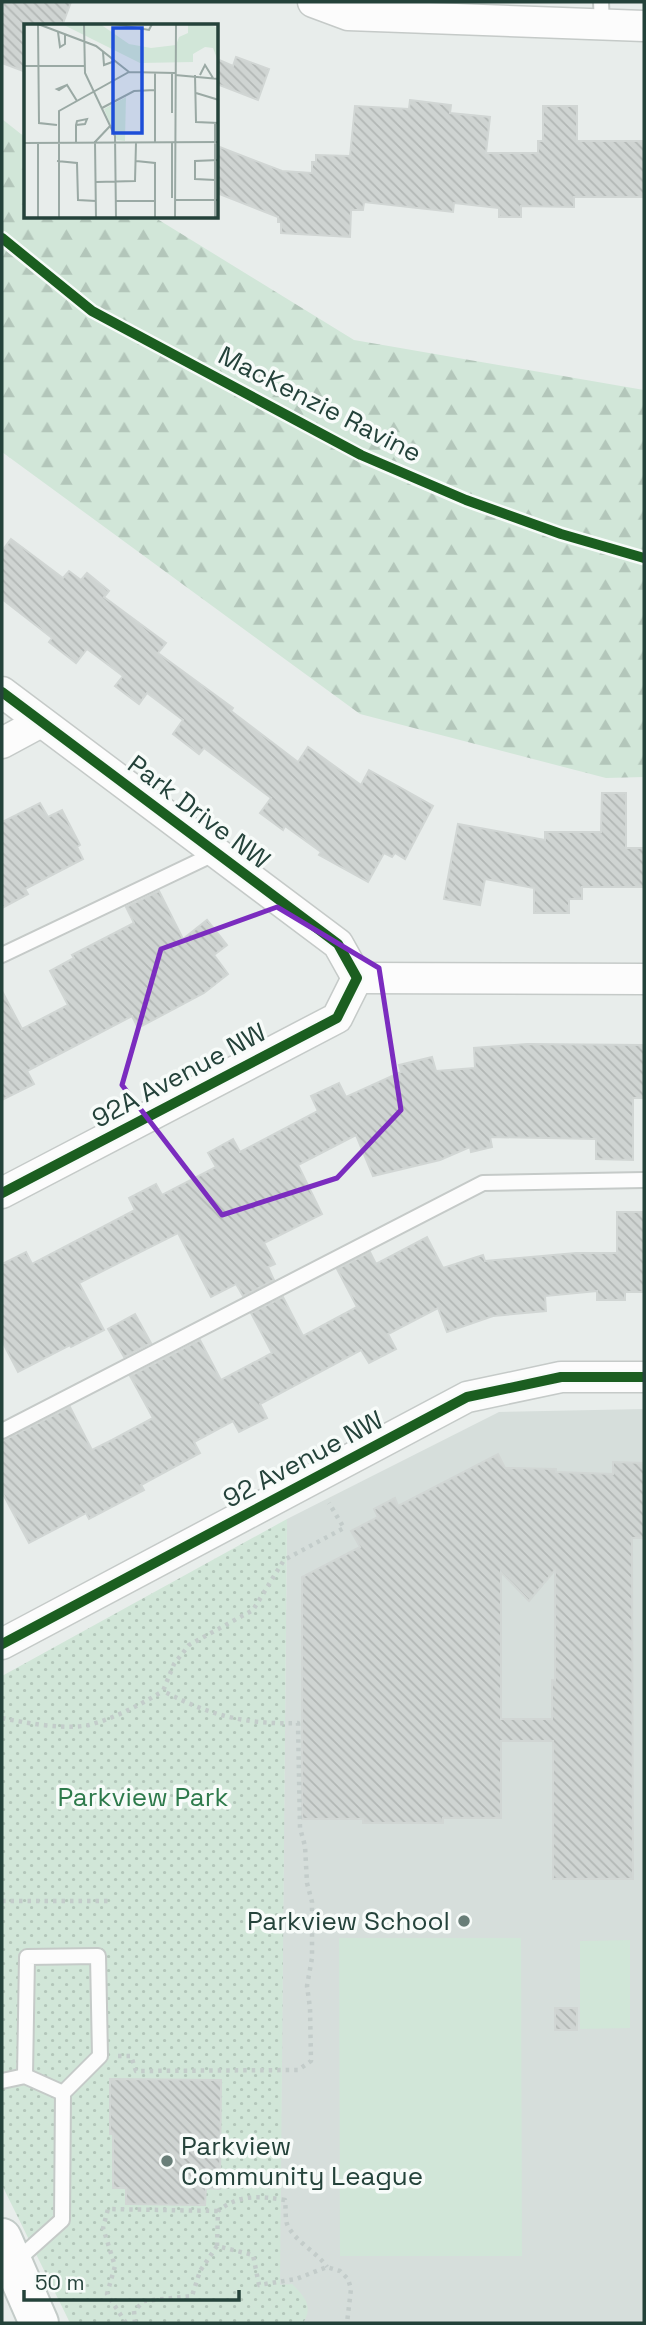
<svg xmlns="http://www.w3.org/2000/svg" width="646" height="2325" font-family="'Space Grotesk',sans-serif">
<style>
.built{fill:#d6dedb}
.grass{fill:#d1e6d8}
.forest{fill:url(#forest-firs)}
.park{fill:url(#park-dots)}
.building{fill:url(#building-back-hatch);stroke:#d1d6d4;stroke-width:2;fill-rule:evenodd}
.lines{fill:none;stroke-linecap:round;stroke-linejoin:round}
.lane-casing{stroke:#c5cac8;stroke-width:18}
.street-casing{stroke:#c5cac8;stroke-width:33}
.secondary-casing{stroke:#c3cbc8;stroke-width:42}
.path{stroke:#c3ccca;stroke-width:4.5;stroke-dasharray:3.5 5;stroke-linecap:butt}
.lane{stroke:#fcfcfc;stroke-width:14}
.street{stroke:#fcfcfc;stroke-width:30}
.secondary{stroke:#fcfcfc;stroke-width:38}
.cycleway-casing{stroke:#f7fbf9;stroke-width:15}
.cycleway{stroke:#1b5e20;stroke-width:10}
.marked{fill:none;stroke:#7b2cbf;stroke-width:5;stroke-linejoin:round}
.poi-dot{fill:#697e78;stroke:#f7fbf9;stroke-width:2.5}
.labels{text-anchor:middle;stroke-width:7;stroke-linejoin:round;paint-order:stroke}
.street-label{font-size:26px;fill:#24423a;stroke:#f7fbf9}
.park-label{font-size:26px;fill:#2d7a4b;stroke:#f7fbf9}
.poi-label{font-size:26px;fill:#24423a;stroke:#f7fbf9;text-anchor:end}
.inset-road{fill:none;stroke:#9aa9a4;stroke-width:2}
.view{fill:#1d4ed8;fill-opacity:0.15;stroke:#1d4ed8;stroke-width:3.5}
.inset-edge{fill:none;stroke:#24423a;stroke-width:3.5}
</style>
<defs>
<pattern id="forest-firs" width="22" height="20" patternUnits="userSpaceOnUse" patternTransform="scale(1.75)"><rect width="22" height="20" fill="#d1e6d8"/><path d="M5 1l3.5 6h-7zM16 11l3.5 6h-7z" fill="#b3c6ba"/></pattern>
<pattern id="park-dots" width="8" height="8" patternUnits="userSpaceOnUse" patternTransform="scale(1.75)"><rect width="8" height="8" fill="#d1e6d8"/><path d="M2 2h.1M6 6h.1" fill="none" stroke="#b3c6ba" stroke-width="1.8" stroke-linecap="round"/></pattern>
<pattern id="building-back-hatch" width="6" height="6" patternUnits="userSpaceOnUse" patternTransform="scale(1.75)"><rect width="6" height="6" fill="#cfd4d2"/><path d="M-1 5l2 2M0 0l6 6M5-1l2 2" fill="none" stroke="#b2b7b5"/></pattern>
</defs>
<rect width="100%" height="100%" fill="#e8edeb"/>
<path class="built" d="M644 1409V2323H279L287 1519 499 1412Z"/>
<g class="grass">
<path d="M339 1938H521L522 2256H340Z"/>
<path d="M630 1940V2028L580 2029V1941Z"/>
</g>
<path class="forest" d="M2 119 26 138V217H154L354 340 644 390V777L606 778 360 714 2 452Z"/>
<path class="park" d="M287 1519 280 2285 292 2284C304 2296 314 2306 303 2323H70L2 2185V1676Z"/>
<g class="building">
<path d="M2 2H71L62 26H26V72L2 63Z"/>
<path d="M236 57 269 69 258 100 217 84V59L233 66Z"/>
<path d="M410 100 451 105 450 113 490 117 486 153H538V141H543V106H577V141H644V197H574V207L521 206V217H499V208L454 203 453 212 364 202 363 210H351L350 237 281 233V222H278V217L217 193V146L282 171 312 173V162H316V155L350 156 355 106 409 109Z"/>
<path d="M11 539 63 578 69 571 81 580 87 573 109 591 104 597 166 643 158 653 233 708 231 711 298 762 308 747 361 785 369 770 433 806 405 859 395 853 392 857 384 853 368 882 319 855 321 852 285 826 283 830 260 813 271 798 204 748 199 754 173 734 183 720 147 693 139 704 115 686 123 676 87 649 76 663 49 642 52 638 2 599V551Z"/>
<path d="M602 793H626V848H644V887H582V899H569V913H534V888L485 879 480 905 444 899 458 824 545 840V832H601Z"/>
<path d="M40 803 48 817 62 810 80 845 77 847 83 859 25 889 28 894 2 908V822Z"/>
<path d="M159 891 183 939 207 920 227 945 214 955 228 974 204 993 138 1028 132 1016 27 1071 34 1084 2 1100V991L22 1029 68 1005 50 971 74 958 72 955 134 923 126 907Z"/>
<path d="M527 1044 644 1045V1098H633V1160L596 1159V1139L490 1137 492 1147 471 1152 470 1147 440 1160 373 1176 356 1135 298 1165 322 1214 264 1243 275 1264 268 1267 274 1280 243 1296 236 1284 211 1297 178 1233 79 1283 104 1330 71 1347 70 1345 18 1372 2 1341V1264L26 1252 32 1264 135 1210 129 1198 156 1184 162 1195 216 1167 208 1153 233 1139 240 1152 318 1111 311 1096 339 1083 346 1097 401 1072 399 1065 432 1057 436 1071 475 1068 474 1048Z"/>
<path d="M617 1212H644V1292H625V1300H597V1291L545 1296 546 1311 493 1316 447 1332 438 1308 388 1334 396 1349 369 1363 361 1350 260 1404 267 1418 239 1432 233 1421 194 1442 200 1453 141 1485 144 1490 89 1519 86 1513 29 1543 2 1492V1441L70 1407 92 1450 112 1440 153 1418 130 1376 200 1340 221 1380 272 1353 251 1313 283 1297 303 1336 357 1307 337 1269 370 1252 376 1264 427 1237 443 1268 483 1255 485 1261 576 1253H617Z"/>
<path d="M135 1314 151 1343 124 1357 108 1329Z"/>
<path d="M498 1454 505 1468 556 1469V1472L613 1474V1462L644 1463V1538H632L633 1879H553V1741H501V1818H443V1823H363V1819H302V1577L360 1547 351 1531 378 1517 374 1509 395 1498 398 1506ZM555 1570V1680H552V1719H501V1572L529 1601Z"/>
<rect x="555" y="2008" width="22" height="22"/>
<path d="M110 2079 221 2080 220 2189 206 2188 205 2205 126 2204V2188H113V2134H110Z"/>
</g>
<g class="lines">
<g class="lane-casing">
<g id="lane">
<path d="M601 2 602 25"/>
<path d="M2 955 216 853"/>
<path d="M2 1431 483 1183 644 1180"/>
<path d="M25 2076 27 1957 98 1956 100 2056 63 2093"/>
<path d="M2 2081 25 2076 63 2093 62 2220 14 2263"/>
</g>
</g>
<g class="street-casing">
<g id="street">
<path d="M313 2 348 15 644 26"/>
<path d="M2 692 338 944 357 978"/>
<path d="M2 743 41 722"/>
<path d="M357 978 644 979"/>
<path d="M2 1193 337 1018 357 978"/>
<path d="M2 1644 467 1397 561 1377H644"/>
</g>
</g>
<g class="secondary-casing">
<path id="secondary" d="M2 2238 39 2323"/>
</g>
<g class="path">
<path d="M2 238 92 311 361 455 466 500 561 534 644 558"/>
<path d="M2 1718C26 1723 64 1730 89 1725 115 1718 140 1705 163 1691"/>
<path d="M2 1901H112"/>
<path d="M118 2056H131L136 2071 298 2070 311 2061 310 2008 307 1986 312 1958V1902L307 1883 305 1846 300 1828 298 1723C246 1725 209 1715 163 1691L174 1664 189 1645 253 1610 284 1560 344 1528 329 1503"/>
<path d="M217 2246 218 2211C239 2194 259 2196 285 2200 286 2208 285 2217 287 2224 295 2242 316 2251 327 2267"/>
<path d="M126 2323 107 2294 115 2266 103 2228 108 2209 218 2211"/>
<path d="M135 2323 134 2311 144 2301 192 2296 200 2271 217 2246 253 2255 259 2285 296 2279 327 2267 340 2271 348 2279 351 2289 347 2323"/>
</g>
<use href="#lane" class="lane"/>
<use href="#street" class="street"/>
<use href="#secondary" class="secondary"/>
<g class="cycleway-casing">
<g id="cycleway">
<path d="M2 238 92 311 361 455 466 500 561 534 644 558"/>
<path d="M2 692 338 944 357 978 337 1018 2 1193"/>
<path d="M2 1644 467 1397 561 1377H644"/>
</g>
</g>
<use href="#cycleway" class="cycleway"/>
</g>
<path class="marked" d="M277 907 379 968 401 1110 337 1178 222 1215 122 1085 161 949Z"/>
<g class="poi-dot">
<circle cx="464" cy="1921" r="7"/>
<circle cx="167" cy="2161" r="7"/>
</g>
<g class="labels">
<g class="street-label">
<text transform="translate(320 404) rotate(27)" y="9">MacKenzie Ravine</text>
<text transform="translate(199 812) rotate(37)" y="9">Park Drive NW</text>
<text transform="translate(179 1075) rotate(-28)" y="9">92A Avenue NW</text>
<text transform="translate(303 1459) rotate(-28)" y="9">92 Avenue NW</text>
</g>
<g class="park-label">
<text x="143" y="1806">Parkview Park</text>
</g>
<g class="poi-label">
<text x="450" y="1930">Parkview School</text>
<text x="181" y="2155" text-anchor="start">Parkview<tspan x="181" dy="30">Community League</tspan></text>
</g>
</g>
<g transform="translate(24 24)">
<rect width="194" height="194" fill="#e8edeb"/>
<path d="M38 0H76L105 20 127 24 152 21 155 13 164 9V0H183L194 4V37L189 24 181 23 169 30V38L116 39Z" fill="#d1e6d8"/>
<path d="M102 73 101 117 93 116 80 85Z" fill="#d1e6d8"/>
<path class="inset-road" d="M14 0 15 99 33 101M14 0 72 22 105 48M60 0 61 49 91 112 92 194M91 0 125 6 128 0M34 8 36 23 41 20V10M79 28 80 41 91 37M0 42H60M151 51 195 55M171 51 172 98 195 99M176 51 181 41 189 54M43 61 33 65 35 66 43 61 53 77M172 69 195 76M78 84 110 67 131 66M148 89V49M191 99V194M52 101 61 100 63 95 53 97 52 101V119M0 119 195 118M14 119V194M131 119V49M148 119V174M33 137 53 139 54 176 72 177M112 137 131 139V194M191 156 171 155V137L195 136M72 158 111 157 112 119M151 176H195M92 177H131M35 194V87L105 48 151 49M72 194 71 118 87 101M151 194 152 0"/>
<path class="view" d="M89 4H118V109H89Z"/>
<rect width="194" height="194" class="inset-edge"/>
</g>
<rect width="646" height="2325" fill="none" stroke="#24423a" stroke-width="7"/>
<path d="M24 2290v10h215v-10" fill="none" stroke="#24423a" stroke-width="3.5"/>
<text x="35" y="2290" font-size="21" fill="#24423a" stroke="#f7fbf9" stroke-width="5" paint-order="stroke">50 m</text>
</svg>
